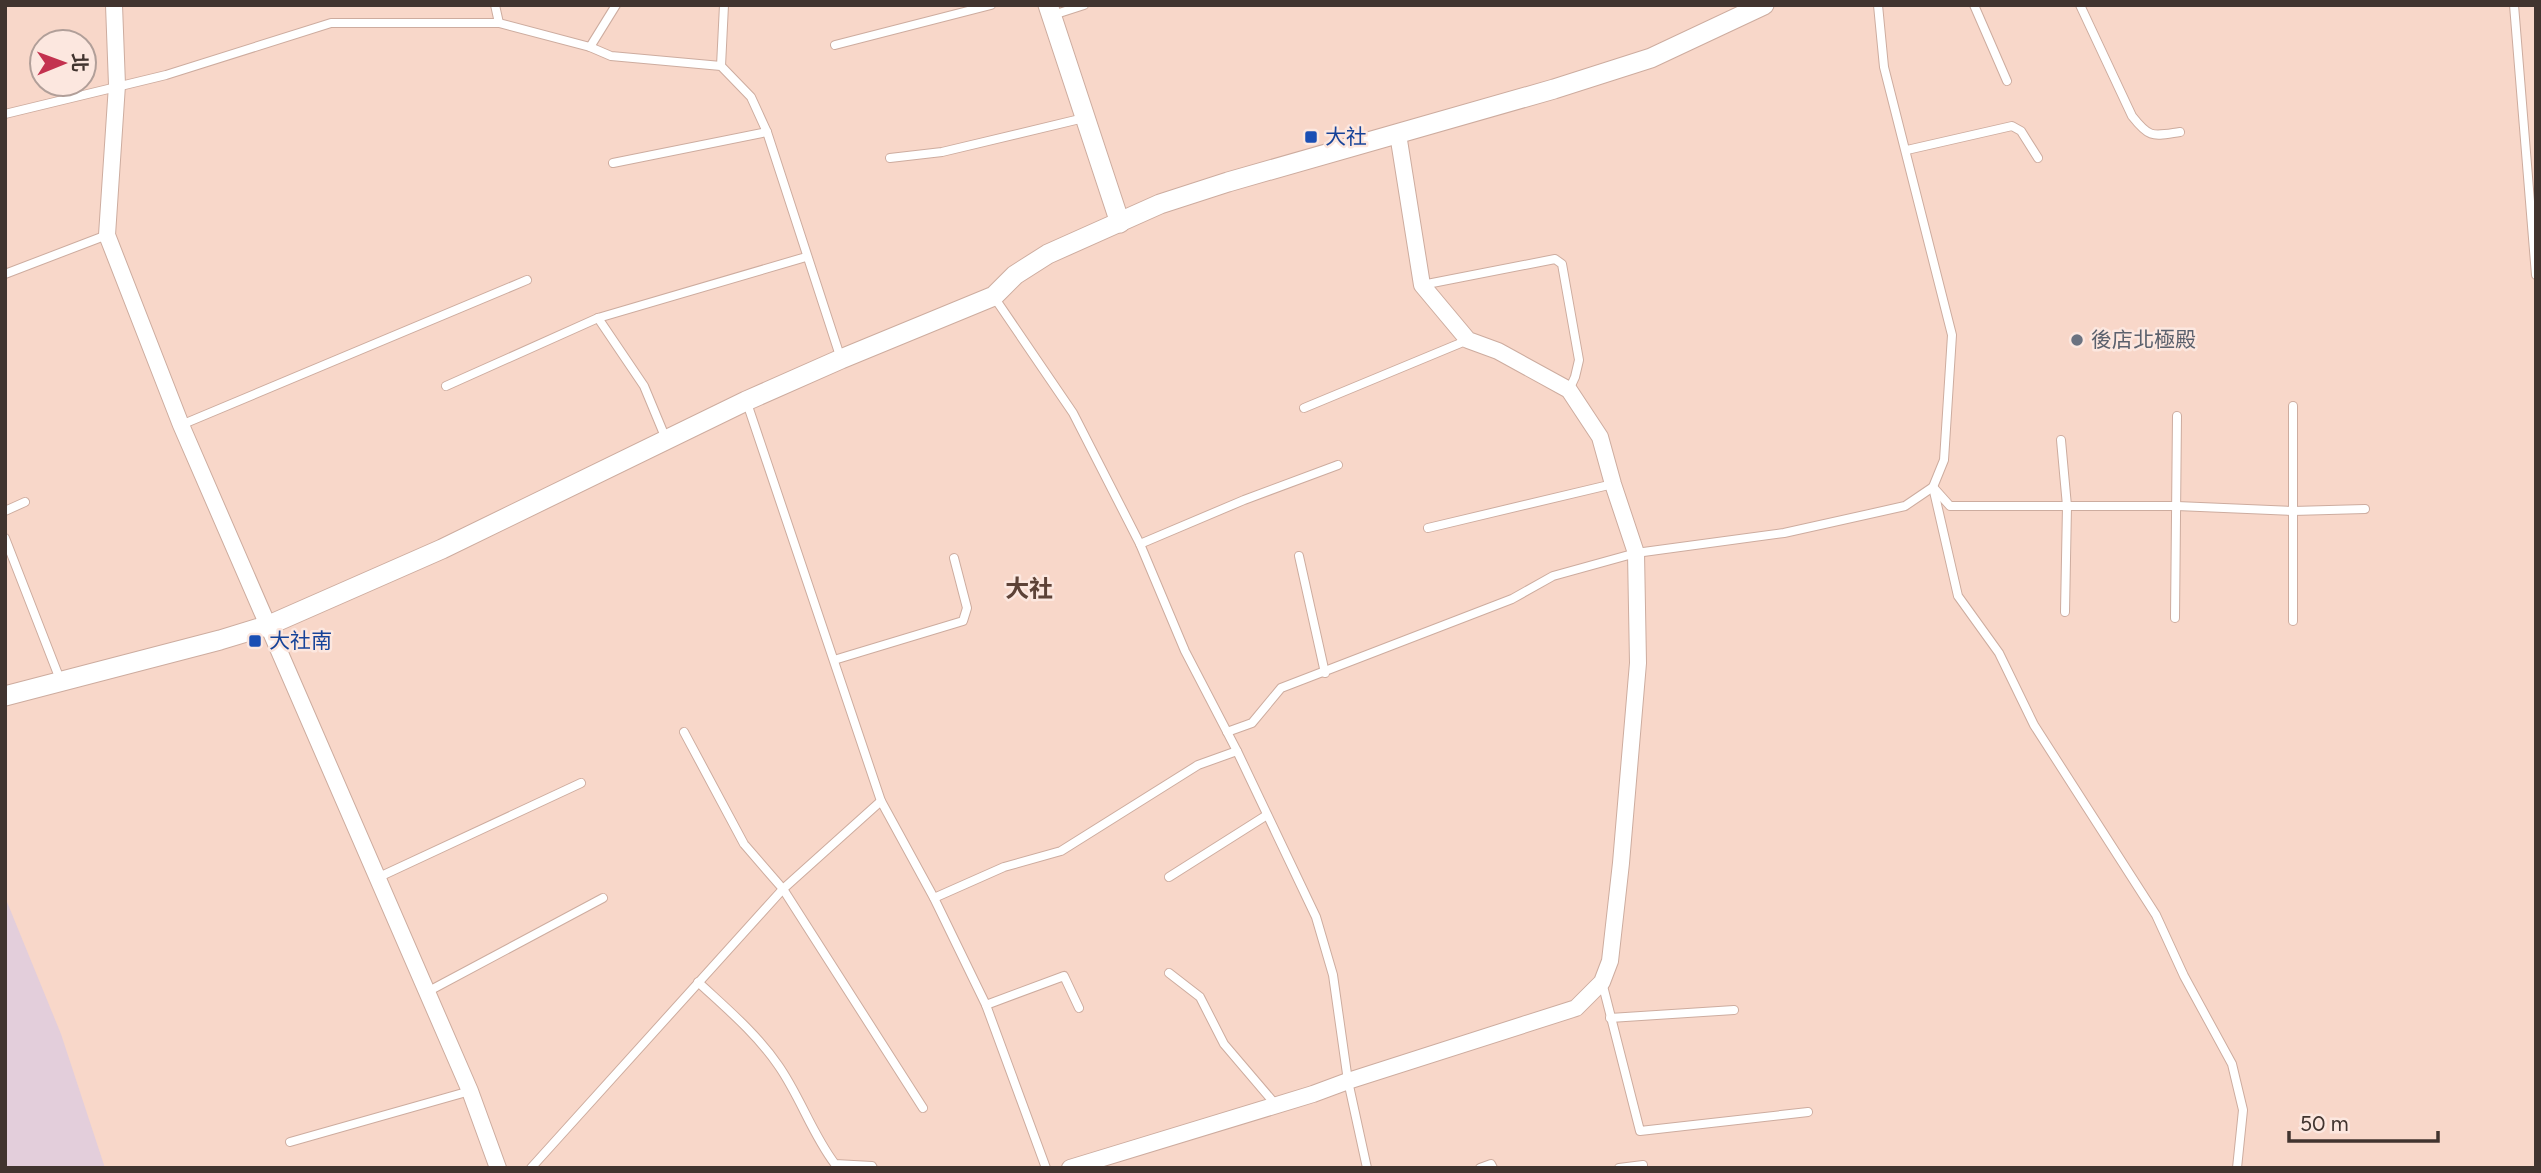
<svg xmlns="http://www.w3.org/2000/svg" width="2541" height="1173" font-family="Figtree,'Noto Sans TC',sans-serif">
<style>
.education{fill:#e3cedb}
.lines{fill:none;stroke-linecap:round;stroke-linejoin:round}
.service-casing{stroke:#cdac9f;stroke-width:10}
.minor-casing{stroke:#cdac9f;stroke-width:18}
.tertiary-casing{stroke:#cdac9f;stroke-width:21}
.service{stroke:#fff;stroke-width:8}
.minor{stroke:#fff;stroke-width:16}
.tertiary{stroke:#fff;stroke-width:19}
.transit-dot{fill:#1a4fb4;stroke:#fce7df;stroke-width:2.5}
.worship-dot{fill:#6b7280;stroke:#fce7df;stroke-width:2.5}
.labels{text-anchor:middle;stroke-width:5;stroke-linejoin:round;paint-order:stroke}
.transit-label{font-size:21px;fill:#164399;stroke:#fce7df;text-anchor:start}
.worship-label{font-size:21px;fill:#5b616d;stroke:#fce7df;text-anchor:start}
.quarter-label{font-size:24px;font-weight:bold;fill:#5d4237;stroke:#fce7df}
</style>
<rect width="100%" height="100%" fill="#f8d7c9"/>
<path class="education" d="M5 897 61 1034 105 1168H5Z"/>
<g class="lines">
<g class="service-casing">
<g id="service">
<path d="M495 5 499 23"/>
<path d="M1878 5 1884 67 1952 335 1944 460 1933 487 1958 596 1999 653 2034 725 2156 915 2184 976 2232 1064 2243 1110 2237 1168"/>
<path d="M1974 5 2007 81"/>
<path d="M2080 5 2132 116C2150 139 2153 136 2180 132"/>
<path d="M2514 5 2536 275"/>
<path d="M1053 15 1084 5"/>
<path d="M835 45 991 5"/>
<path d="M590 47 616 5"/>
<path d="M721 66 724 5"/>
<path d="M5 114 166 75 331 23H499L590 47 611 56 721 66 751 97 767 132 841 359"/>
<path d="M1907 150 2012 126 2021 131 2038 158"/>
<path d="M890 158 942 152 1084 118"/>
<path d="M613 163 767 132"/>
<path d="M5 274 107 235"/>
<path d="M1422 285 1555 259 1562 264 1579 360 1575 377 1569 390"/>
<path d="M994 297 1073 413 1140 544 1185 651 1237 751 1316 917 1333 975 1348 1081 1367 1168"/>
<path d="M598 318 644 386 666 439"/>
<path d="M446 386 598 318 806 257"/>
<path d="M747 403 881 801 934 898 986 1005 1046 1168"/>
<path d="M2293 406V621"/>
<path d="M1304 408 1468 340"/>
<path d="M181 425 527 280"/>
<path d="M2061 440 2067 506 2065 612"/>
<path d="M5 511 25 502"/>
<path d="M1428 528 1613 484"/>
<path d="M5 538 61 682"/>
<path d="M1140 544 1244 500 1338 465"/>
<path d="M1299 556 1325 673"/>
<path d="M2175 618 2177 416"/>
<path d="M834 660 963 621 967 608 954 558"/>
<path d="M684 732 744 844 783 889 923 1108"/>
<path d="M1227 732 1252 723 1281 688 1512 599 1553 576 1636 553 1784 533 1905 506 1933 487 1950 506H2177L2293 511 2365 509"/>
<path d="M1169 877 1267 815"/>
<path d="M377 878 581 783"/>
<path d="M934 898 1004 867 1061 851 1198 765 1237 751"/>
<path d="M1169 973 1200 997 1224 1044 1276 1105"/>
<path d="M698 982C726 1008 756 1033 778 1065 800 1096 812 1134 835 1164L872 1166 873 1168"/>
<path d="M1602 982 1640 1131 1808 1112"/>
<path d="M427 992 603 898"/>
<path d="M986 1005 1064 976 1079 1008"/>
<path d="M1610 1018 1734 1010"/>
<path d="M290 1142 470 1091"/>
<path d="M531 1168 783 889 881 801"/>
<path d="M1480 1168 1491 1164 1493 1168"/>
<path d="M1619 1168 1643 1165"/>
</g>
</g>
<g class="minor-casing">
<g id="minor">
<path d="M114 5 117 85 107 235 181 425 470 1091 498 1168"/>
<path d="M1070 1168 1313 1094 1348 1081 1576 1008 1602 982 1610 961 1621 863 1638 663 1636 553 1613 484 1600 437 1569 390 1498 351 1468 340 1422 285 1398 134"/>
</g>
</g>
<g class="tertiary-casing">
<g id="tertiary">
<path d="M1048 5 1120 223"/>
<path d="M5 696 220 640 269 625 442 549 746 401 841 359 994 296 1015 275 1048 254 1160 204 1228 182 1554 89 1651 58 1764 5"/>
</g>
</g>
<use href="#service" class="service"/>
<use href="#minor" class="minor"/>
<use href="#tertiary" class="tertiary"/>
</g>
<g class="transit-dot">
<rect x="1304" y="130" width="14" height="14" rx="3.5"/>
<rect x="248" y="634" width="14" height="14" rx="3.5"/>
</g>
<circle class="worship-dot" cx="2077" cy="340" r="7"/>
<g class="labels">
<g class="transit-label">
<text x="1325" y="144">大社</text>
<text x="269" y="648">大社南</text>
</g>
<g class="worship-label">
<text x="2091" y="347">後店北極殿</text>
</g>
<g class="quarter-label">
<text x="1029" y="597">大社</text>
</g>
</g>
<rect width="2541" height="1173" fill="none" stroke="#41342f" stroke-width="14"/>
<g transform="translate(63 63) rotate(89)"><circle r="33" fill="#fce7df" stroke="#b19f99" stroke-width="2"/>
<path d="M0-5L12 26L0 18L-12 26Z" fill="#c3324f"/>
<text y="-10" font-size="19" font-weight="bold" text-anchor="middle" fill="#41342f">北</text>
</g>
<path d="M2289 1131v10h149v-10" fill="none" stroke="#41342f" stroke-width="3.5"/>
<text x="2300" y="1131" font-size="21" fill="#41342f" stroke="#fce7df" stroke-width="5" paint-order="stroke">50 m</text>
</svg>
